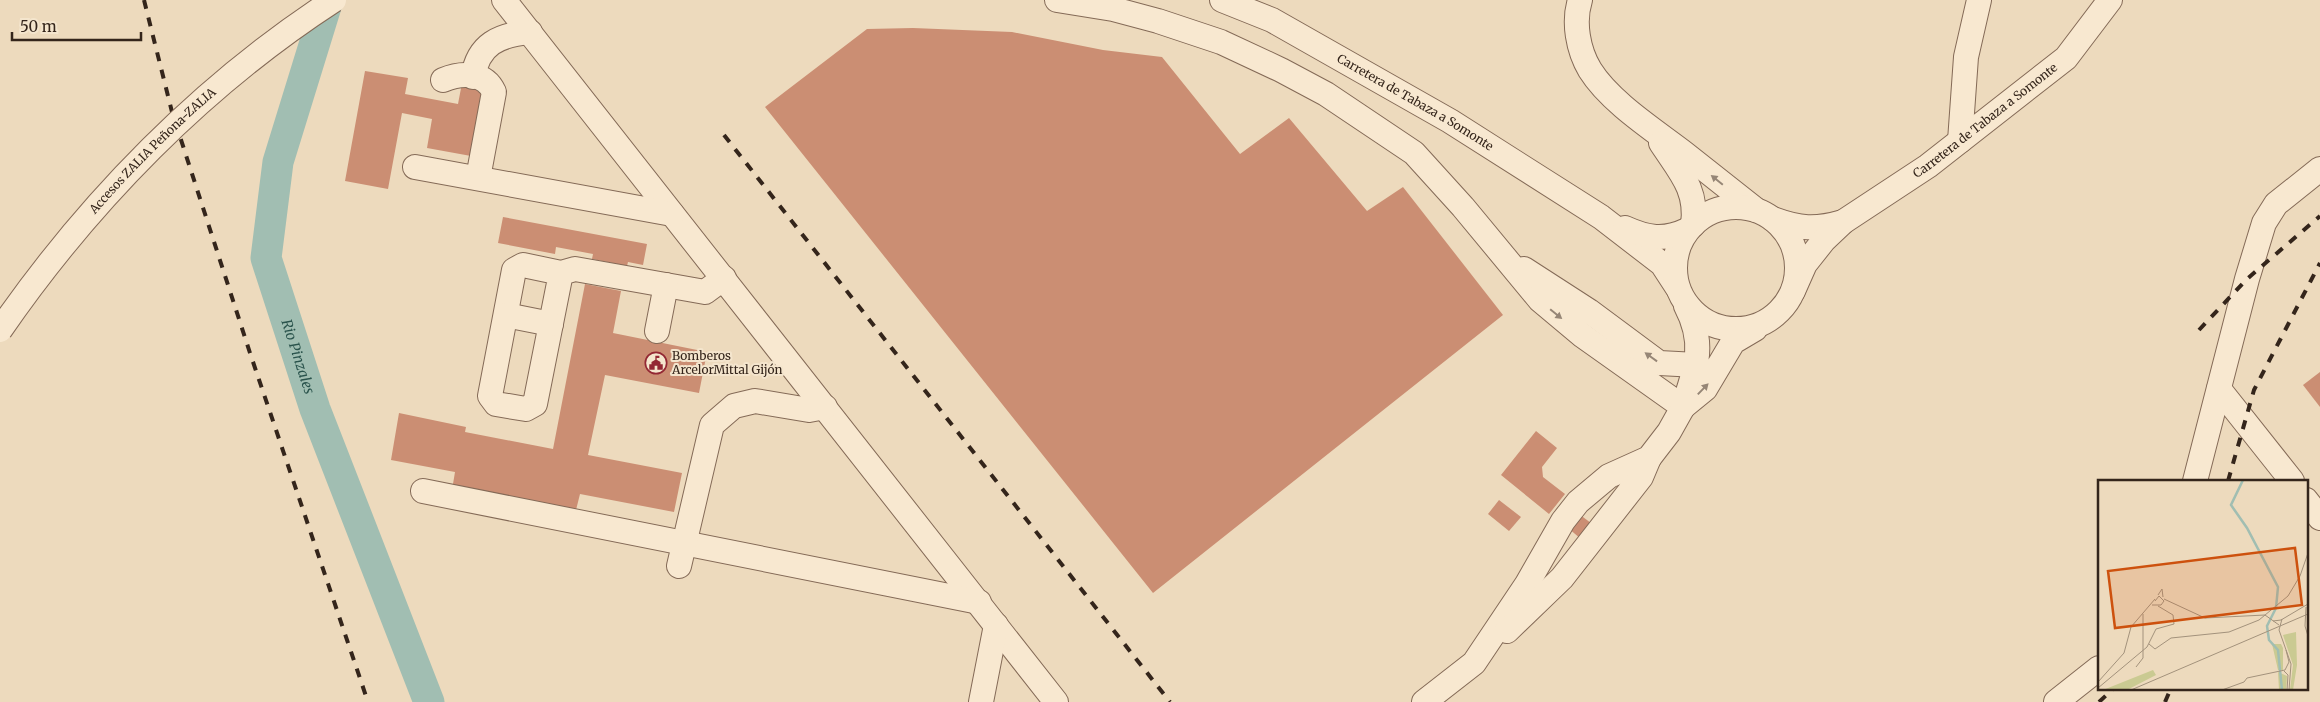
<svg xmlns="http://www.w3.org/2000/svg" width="2320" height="702" font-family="Merriweather,serif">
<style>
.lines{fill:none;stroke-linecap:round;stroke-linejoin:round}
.river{stroke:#a1beb2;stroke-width:31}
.building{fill:#cb8e73}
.minor-casing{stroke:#846a57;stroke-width:26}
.minor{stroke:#f8e8d0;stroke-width:24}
.rail{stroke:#34251b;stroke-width:4;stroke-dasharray:9 9;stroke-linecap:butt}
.minor-bridge-casing{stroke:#846a57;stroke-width:26;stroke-linecap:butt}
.minor-bridge{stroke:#f8e8d0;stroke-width:24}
.oneway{fill:#968676}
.labels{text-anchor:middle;stroke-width:4;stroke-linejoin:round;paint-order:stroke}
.street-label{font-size:12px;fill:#34251b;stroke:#f4e5cd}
.poi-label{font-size:12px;fill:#34251b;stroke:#f4e5cd;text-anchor:start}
.water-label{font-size:14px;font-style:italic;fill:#2b544d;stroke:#f4e5cd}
.inset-river{fill:none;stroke:#a1beb2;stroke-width:2.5}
.inset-road{fill:none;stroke:#a3927c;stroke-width:1}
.view{fill:#cd510e;fill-opacity:0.15;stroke:#cd510e;stroke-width:2.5}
.inset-edge{fill:none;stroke:#34251b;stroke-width:2.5}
</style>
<rect width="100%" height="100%" fill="#eddabd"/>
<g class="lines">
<path class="river" id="s1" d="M328 0 278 162 266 258 315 409 429 702"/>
</g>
<g class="building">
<path d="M913 28 1012 32 1103 50 1162 57 1240 154 1289 118 1367 211 1403 187 1503 315 1153 593 765 107 867 29Z"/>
<path d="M365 71 408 78 405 94 458 104 462 83 484 87 471 156 427 148 432 119 402 113 388 189 345 181Z"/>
<path d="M503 217 647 244 643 265 628 262 627 266 592 259 593 254 556 247 555 254 498 243Z"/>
<path d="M585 284 621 291 613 333 707 352 699 393 605 375 588 455 682 473 674 512 580 494 576 510 452 490 455 472 391 460 399 413 466 427 465 432 553 449Z"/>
<path d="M2320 372V407L2303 385Z"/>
<path d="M1536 431 1557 448 1542 467 1543 477 1565 494 1549 514 1501 475Z"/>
<path d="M1499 500 1521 517 1509 531 1488 514Z"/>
<path d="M1579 514 1608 536 1587 544 1568 528Z"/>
</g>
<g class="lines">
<g class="minor-casing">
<g id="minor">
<path d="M504 0 1056 702"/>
<path d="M1057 0 1113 9 1158 21 1221 42 1281 70 1326 94 1414 153 1463 207 1540 300 1583 336 1683 407 1669 432 1649 458 1609 476 1578 502 1563 521 1527 584 1474 663 1424 702"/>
<path id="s2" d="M1222 0 1272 20 1450 121 1601 217 1662 264 1677 287"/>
<path d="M1580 0C1573 22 1578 50 1590 70 1610 102 1654 130 1684 153 1708 172 1732 191 1756 210"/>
<path d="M473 77C478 44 499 35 530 32"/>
<path d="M443 80C462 72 485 72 494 92L478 178"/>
<path d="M1960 141 1966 57 1979 0"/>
<path d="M1661 143C1680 172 1698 190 1693 225"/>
<path d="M415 167 672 214"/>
<circle cx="1736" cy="268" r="61"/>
<path d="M1773 219C1800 229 1815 230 1843 222"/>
<path d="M1625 228C1647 238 1664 241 1687 230"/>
<path d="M1524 269 1589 311 1659 363 1697 365"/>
<path d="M561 273 523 265 514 270 490 396 496 404 526 409 535 404 561 273 575 269 705 292 724 278"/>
<path id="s3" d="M1793 291 1805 264 1824 240 1843 222 1928 166 2066 58 2110 0"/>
<path d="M1686 306C1706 344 1696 368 1683 407L1705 389 1733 342 1755 329"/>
<path d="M506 315 551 324"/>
<path d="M657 331 666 285"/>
<path d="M2219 389 2292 481"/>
<path d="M2195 481 2247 279 2264 223 2276 204 2320 169"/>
<path d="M423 491 979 602"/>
<path d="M2306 500 2320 518"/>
<path d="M679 566 712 425 734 406 755 401 809 410 825 407"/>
<path d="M1507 631 1562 578 1641 477 1649 458"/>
<path d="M981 702 996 625"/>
<path d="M2056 702 2099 668"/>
</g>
</g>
<use href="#minor" class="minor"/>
<g class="rail">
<path d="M144 0 172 112 250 353 368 702"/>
<path d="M724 135 1170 702"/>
<path d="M2199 330 2247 279 2320 216"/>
<path d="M2228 481 2254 390 2320 263"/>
<path d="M2099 702 2114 688"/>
<path d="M2165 702 2171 688"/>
</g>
<g class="minor-bridge-casing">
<g id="minor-bridge">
<path id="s4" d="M0 330C89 201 203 85 334 0"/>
</g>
</g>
<use href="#minor-bridge" class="minor-bridge"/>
</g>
<defs><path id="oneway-solid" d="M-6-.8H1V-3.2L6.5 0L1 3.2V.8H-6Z" transform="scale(1.25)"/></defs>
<g class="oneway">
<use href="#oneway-solid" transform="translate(1717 180) rotate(-141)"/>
<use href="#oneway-solid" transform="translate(1556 314) rotate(39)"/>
<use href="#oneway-solid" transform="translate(1651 357) rotate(-144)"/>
<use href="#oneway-solid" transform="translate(1703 389) rotate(-46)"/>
</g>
<defs>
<g id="civic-ring" transform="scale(1.125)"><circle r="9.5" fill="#f4e5cd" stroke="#932834" stroke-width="1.5"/><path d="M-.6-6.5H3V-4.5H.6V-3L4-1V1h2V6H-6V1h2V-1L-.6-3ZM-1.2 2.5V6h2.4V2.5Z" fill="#932834"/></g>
</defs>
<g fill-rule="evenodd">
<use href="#civic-ring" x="656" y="363"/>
</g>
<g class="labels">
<g class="street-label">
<text dy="4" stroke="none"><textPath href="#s2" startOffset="219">Carretera de Tabaza a Somonte</textPath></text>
<text dy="4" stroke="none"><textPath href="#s3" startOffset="261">Carretera de Tabaza a Somonte</textPath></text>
<text dy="4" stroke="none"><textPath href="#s4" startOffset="236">Accesos ZALIA Peñona-ZALIA</textPath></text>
</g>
<g class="poi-label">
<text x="672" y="360">Bomberos<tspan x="672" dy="14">ArcelorMittal Gijón</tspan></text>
</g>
<g class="water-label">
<text dy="5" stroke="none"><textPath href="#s1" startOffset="370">Rio Pinzales</textPath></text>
</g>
</g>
<g transform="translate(2098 480)">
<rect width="210" height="210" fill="#eddabd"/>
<path d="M198 152 199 185 195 210H192L195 185 185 155ZM174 164H183L185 168V190H180ZM55 190 58 195 29 210H5ZM180 192 189 196 188 210H181Z" fill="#caca92"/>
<path class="inset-river" d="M145 0 133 25 149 48 180 107 178 128 169 146 171 160 180 170 184 210"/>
<path class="inset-road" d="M60 115 64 109 65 117M66 119 107 138 167 135 181 145M54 125H63L66 121 61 116 57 121M208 127 207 146 210 156M184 139 181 150 193 184 191 210M175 141 183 140 210 124M51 164 57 169 73 158 131 152 161 140 190 116 202 96 210 73M38 187 45 178V134M186 191 190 195 189 210M0 202 26 173 33 147 57 119M0 208 49 167 58 149 76 144 75 135 60 126M33 210 210 134M124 210 146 202 149 198 187 190 191 182 188 170"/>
<path class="view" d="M197 68 204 125 17 148 10 91Z"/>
<rect width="210" height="210" class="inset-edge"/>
</g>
<path d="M12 32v8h129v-8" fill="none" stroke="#34251b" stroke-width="2.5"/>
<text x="20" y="32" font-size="15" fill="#34251b" stroke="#f4e5cd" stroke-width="4" paint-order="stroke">50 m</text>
</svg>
